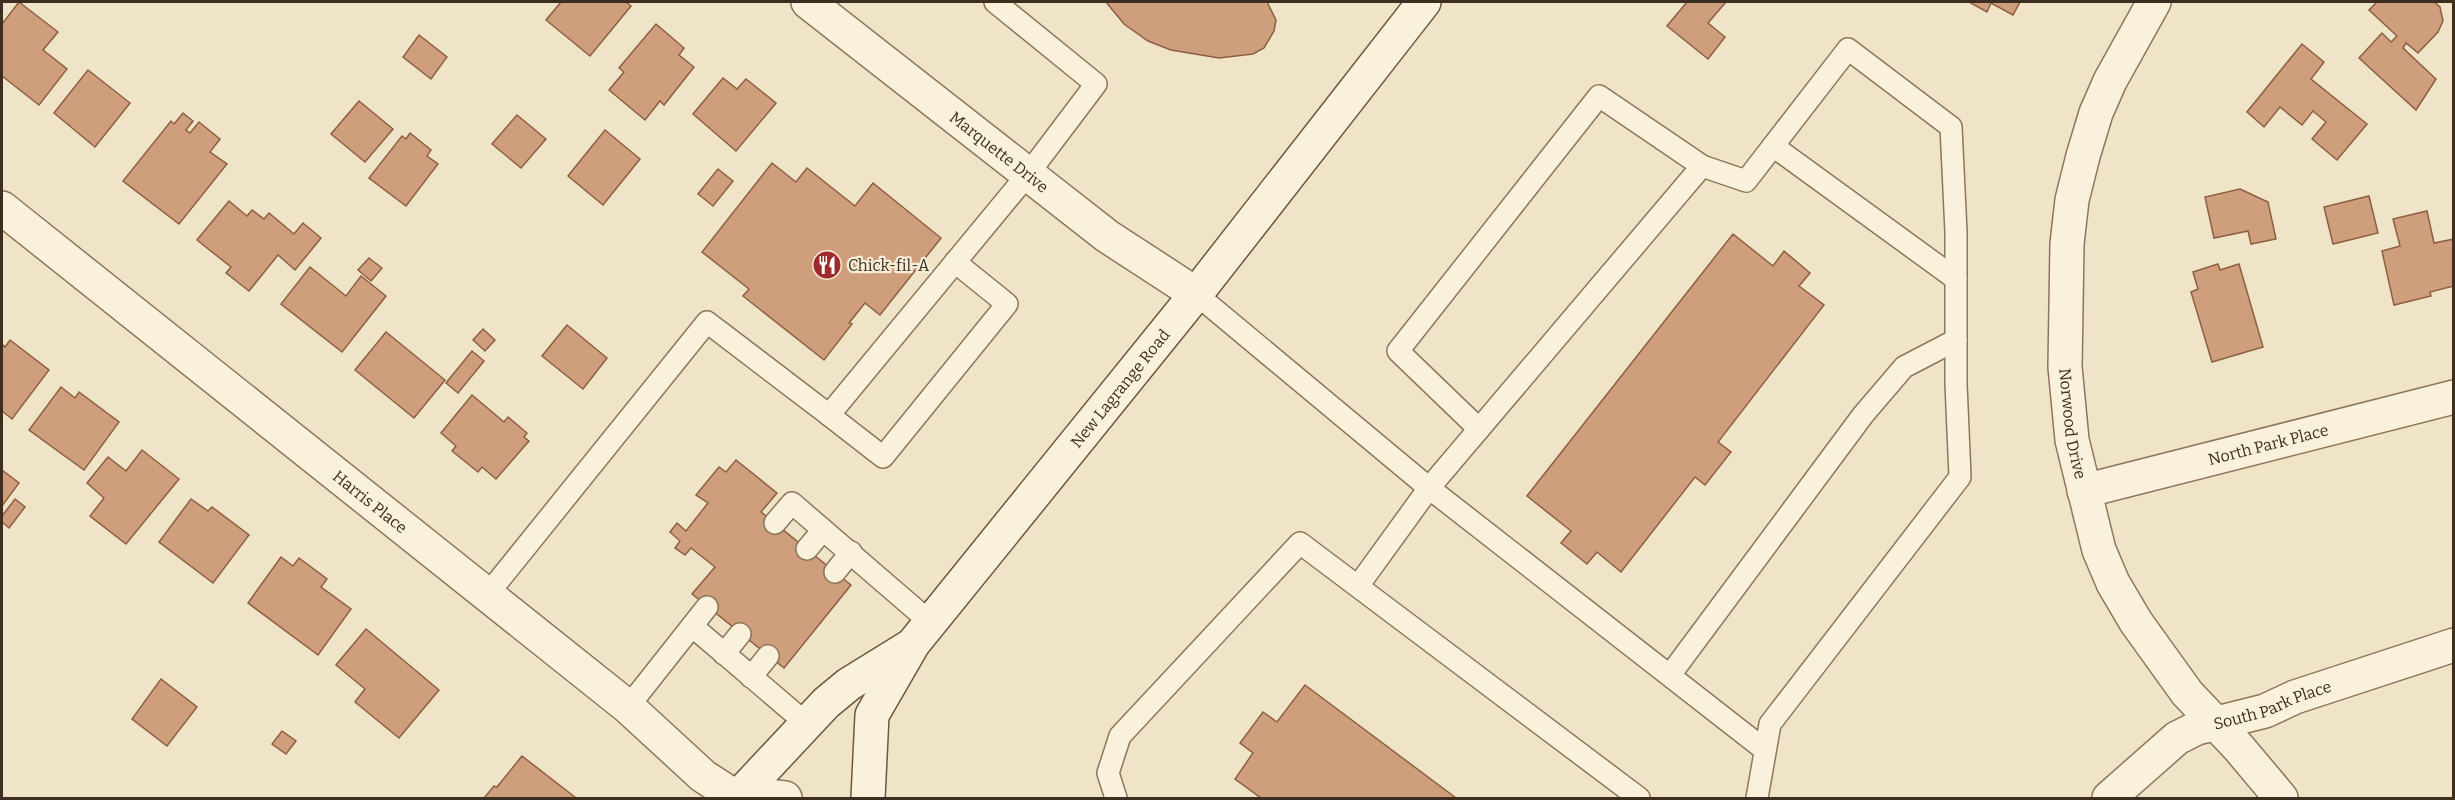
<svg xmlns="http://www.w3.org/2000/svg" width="2455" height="800" font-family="Bitter,serif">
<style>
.building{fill:#cf9f7d;stroke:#8d5f41;stroke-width:1.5}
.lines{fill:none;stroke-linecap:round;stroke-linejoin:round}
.service-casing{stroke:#8d765c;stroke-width:24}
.minor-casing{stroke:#8d765c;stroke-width:36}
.secondary-casing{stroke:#6f573f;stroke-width:36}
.service{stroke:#faf1dc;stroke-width:21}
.minor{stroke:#faf1dc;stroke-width:33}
.secondary{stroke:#faf1dc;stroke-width:33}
.labels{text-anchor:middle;stroke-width:4.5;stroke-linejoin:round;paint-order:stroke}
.street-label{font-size:16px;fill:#3d2e20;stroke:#f7eed8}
.poi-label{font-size:16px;fill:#3d2e20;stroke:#f7eed8;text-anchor:start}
</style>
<rect width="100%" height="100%" fill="#f0e4c8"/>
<g class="building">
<path d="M19 2 58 32 43 50 67 69 39 105 2 76V24Z"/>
<path d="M561 2H626L631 6 590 56 546 20Z"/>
<path d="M1106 2H1267L1276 20 1274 31 1264 48 1253 54 1219 58 1171 50 1148 41 1124 24Z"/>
<path d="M1687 2H1726L1708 23 1725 37 1708 59 1667 26Z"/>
<path d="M1969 2H2020L2013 15 1991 3 1987 12Z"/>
<path d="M2377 2H2434L2440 7 2443 21 2438 32 2418 53 2406 43 2403 48 2436 79 2416 110 2359 58 2382 33 2391 42 2397 36 2369 10Z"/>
<path d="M656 24 684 48 679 55 694 67 664 105 660 101 645 120 609 90 624 72 619 68Z"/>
<path d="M419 35 447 57 431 79 403 57Z"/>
<path d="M2302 44 2324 62 2311 79 2367 124 2337 160 2312 139 2326 122 2313 111 2302 125 2280 107 2264 127 2247 112Z"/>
<path d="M88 70 130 103 95 147 54 113Z"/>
<path d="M723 78 737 89 746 79 776 103 736 151 693 114Z"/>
<path d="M359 101 393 129 365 162 331 134Z"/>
<path d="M183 113 193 121 186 130 190 133 199 122 220 139 210 152 227 164 179 224 123 181 171 121 174 124Z"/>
<path d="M517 115 546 139 521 168 492 144Z"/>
<path d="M605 130 640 159 603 205 568 176Z"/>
<path d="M410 133 431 150 427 156 438 164 406 206 369 178 402 136 406 139Z"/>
<path d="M772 163 796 182 807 168 855 206 873 183 941 238 880 315 865 303 849 323 852 324 824 360 743 296 749 289 702 252Z"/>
<path d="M718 169 733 181 713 206 698 194Z"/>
<path d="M2240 189 2268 202 2276 239 2251 244 2248 231 2214 238 2205 197Z"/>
<path d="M2369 196 2378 233 2333 244 2324 207Z"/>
<path d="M229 201 247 216 252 210 264 219 269 213 294 234 303 223 321 238 295 270 278 255 249 291 226 273 231 267 197 240Z"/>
<path d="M2427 211 2434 243 2454 239V286L2430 292 2431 296 2394 305 2382 251 2400 246 2393 219Z"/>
<path d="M1733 234 1773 266 1784 251 1810 273 1799 286 1824 305 1718 442 1731 452 1705 485 1695 477 1621 572 1597 552 1587 564 1561 543 1571 531 1527 496Z"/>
<path d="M369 258 382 268 371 281 358 270Z"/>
<path d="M2218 264 2220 270 2239 264 2263 347 2212 362 2191 292 2198 289 2193 272Z"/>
<path d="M310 267 346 296 361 276 386 296 342 352 281 304Z"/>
<path d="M567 325 607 358 583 389 542 356Z"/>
<path d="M483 329 495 340 485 351 473 340Z"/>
<path d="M386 332 445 380 414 418 355 370Z"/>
<path d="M10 340 49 370 12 419 2 411V344L5 347Z"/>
<path d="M472 351 484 361 458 393 446 383Z"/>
<path d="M61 387 75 398 79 392 119 422 84 470 29 430Z"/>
<path d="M472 395 504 422 508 417 527 433 524 437 529 441 496 479 482 467 478 472 452 451 456 446 441 433Z"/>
<path d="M142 450 179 479 126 544 90 516 104 498 87 483 108 457 126 471Z"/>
<path d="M736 460 777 493 761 512 851 585 784 668 692 594 715 567 691 548 685 555 675 548 680 541 670 532 677 523 686 531 708 503 696 495 719 467 726 472Z"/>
<path d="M2 470 19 483 2 506Z"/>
<path d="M15 499 25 507 9 528 2 522V516Z"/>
<path d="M191 499 208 511 212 507 249 535 213 583 159 542Z"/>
<path d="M281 557 293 566 299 558 327 579 321 587 351 609 318 655 248 603Z"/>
<path d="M366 629 439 690 399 738 355 702 365 689 336 665Z"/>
<path d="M161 679 197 707 167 746 132 719Z"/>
<path d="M1305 685 1456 798H1261L1235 779 1253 753 1240 743 1263 712 1277 722Z"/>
<path d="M282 731 296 741 286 754 272 744Z"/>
<path d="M522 756 576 798H484L494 786 497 787Z"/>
</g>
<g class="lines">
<g class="service-casing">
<g id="service">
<path d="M1773 146 1956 279"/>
<path d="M1196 294 1429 488 1702 166 1746 181 1848 49 1951 127 1956 232V384L1960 477 1770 724 1757 798"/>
<path d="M829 415 883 457 1007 304 955 262"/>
<path d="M1479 429 1398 351 1599 96 1702 166"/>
<path d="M775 523 792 503 930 622"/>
<path d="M807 549 823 530"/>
<path d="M835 572 851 552"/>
<path d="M1358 586 1429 488 1765 750"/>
<path d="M487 595 707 322 829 415 1028 174 1096 84 995 2"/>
<path d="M692 626 807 724"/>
<path d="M724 654 740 634"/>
<path d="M1670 675 1863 415 1904 367 1956 340"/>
<path d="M751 677 768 656"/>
<path d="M628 707 707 607"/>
<path d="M1116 798 1108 773 1120 736 1300 543 1639 798"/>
</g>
</g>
<g class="minor-casing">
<g id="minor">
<path id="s1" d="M808 2 1107 236 1196 294"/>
<path id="s2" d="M2154 2 2110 81 2096 113 2083 156 2072 200 2067 244 2065 367 2072 440 2099 550 2113 583 2136 622 2187 693 2239 748 2281 798"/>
<path id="s3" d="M2 208 628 707 703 776 737 798"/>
<path id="s4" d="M2084 491 2454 397"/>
<path d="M740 798 767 796 785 798"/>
<path id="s5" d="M2109 798 2177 738 2197 728 2265 711 2295 697 2454 645"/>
</g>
</g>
<g class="secondary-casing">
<g id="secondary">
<path d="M737 798 826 703 849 684 909 647"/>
<path id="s6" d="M868 798 872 715 913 644 1196 294 1424 2"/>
</g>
</g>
<use href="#service" class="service"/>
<use href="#minor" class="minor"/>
<use href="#secondary" class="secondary"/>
</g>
<defs>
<g id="restaurant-disc" transform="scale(1.5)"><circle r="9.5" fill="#9e2a2b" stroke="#f7eed8"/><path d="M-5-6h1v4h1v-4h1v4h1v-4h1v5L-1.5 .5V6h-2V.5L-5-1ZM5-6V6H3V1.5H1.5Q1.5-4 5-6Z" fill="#fff"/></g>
</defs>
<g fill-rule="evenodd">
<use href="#restaurant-disc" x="827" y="265"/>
</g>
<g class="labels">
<g class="street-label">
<text dy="6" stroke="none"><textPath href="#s1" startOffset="243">Marquette Drive</textPath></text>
<text dy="6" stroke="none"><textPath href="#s6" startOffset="494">New Lagrange Road</textPath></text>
<text dy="6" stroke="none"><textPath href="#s2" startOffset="440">Norwood Drive</textPath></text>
<text dy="6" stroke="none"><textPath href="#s4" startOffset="190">North Park Place</textPath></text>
<text dy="6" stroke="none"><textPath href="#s3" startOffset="471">Harris Place</textPath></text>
<text dy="6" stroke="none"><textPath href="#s5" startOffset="192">South Park Place</textPath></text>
</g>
<g class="poi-label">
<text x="848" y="271">Chick-fil-A</text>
</g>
</g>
<rect width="2455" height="800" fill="none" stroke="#3d2e20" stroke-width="6"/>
</svg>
